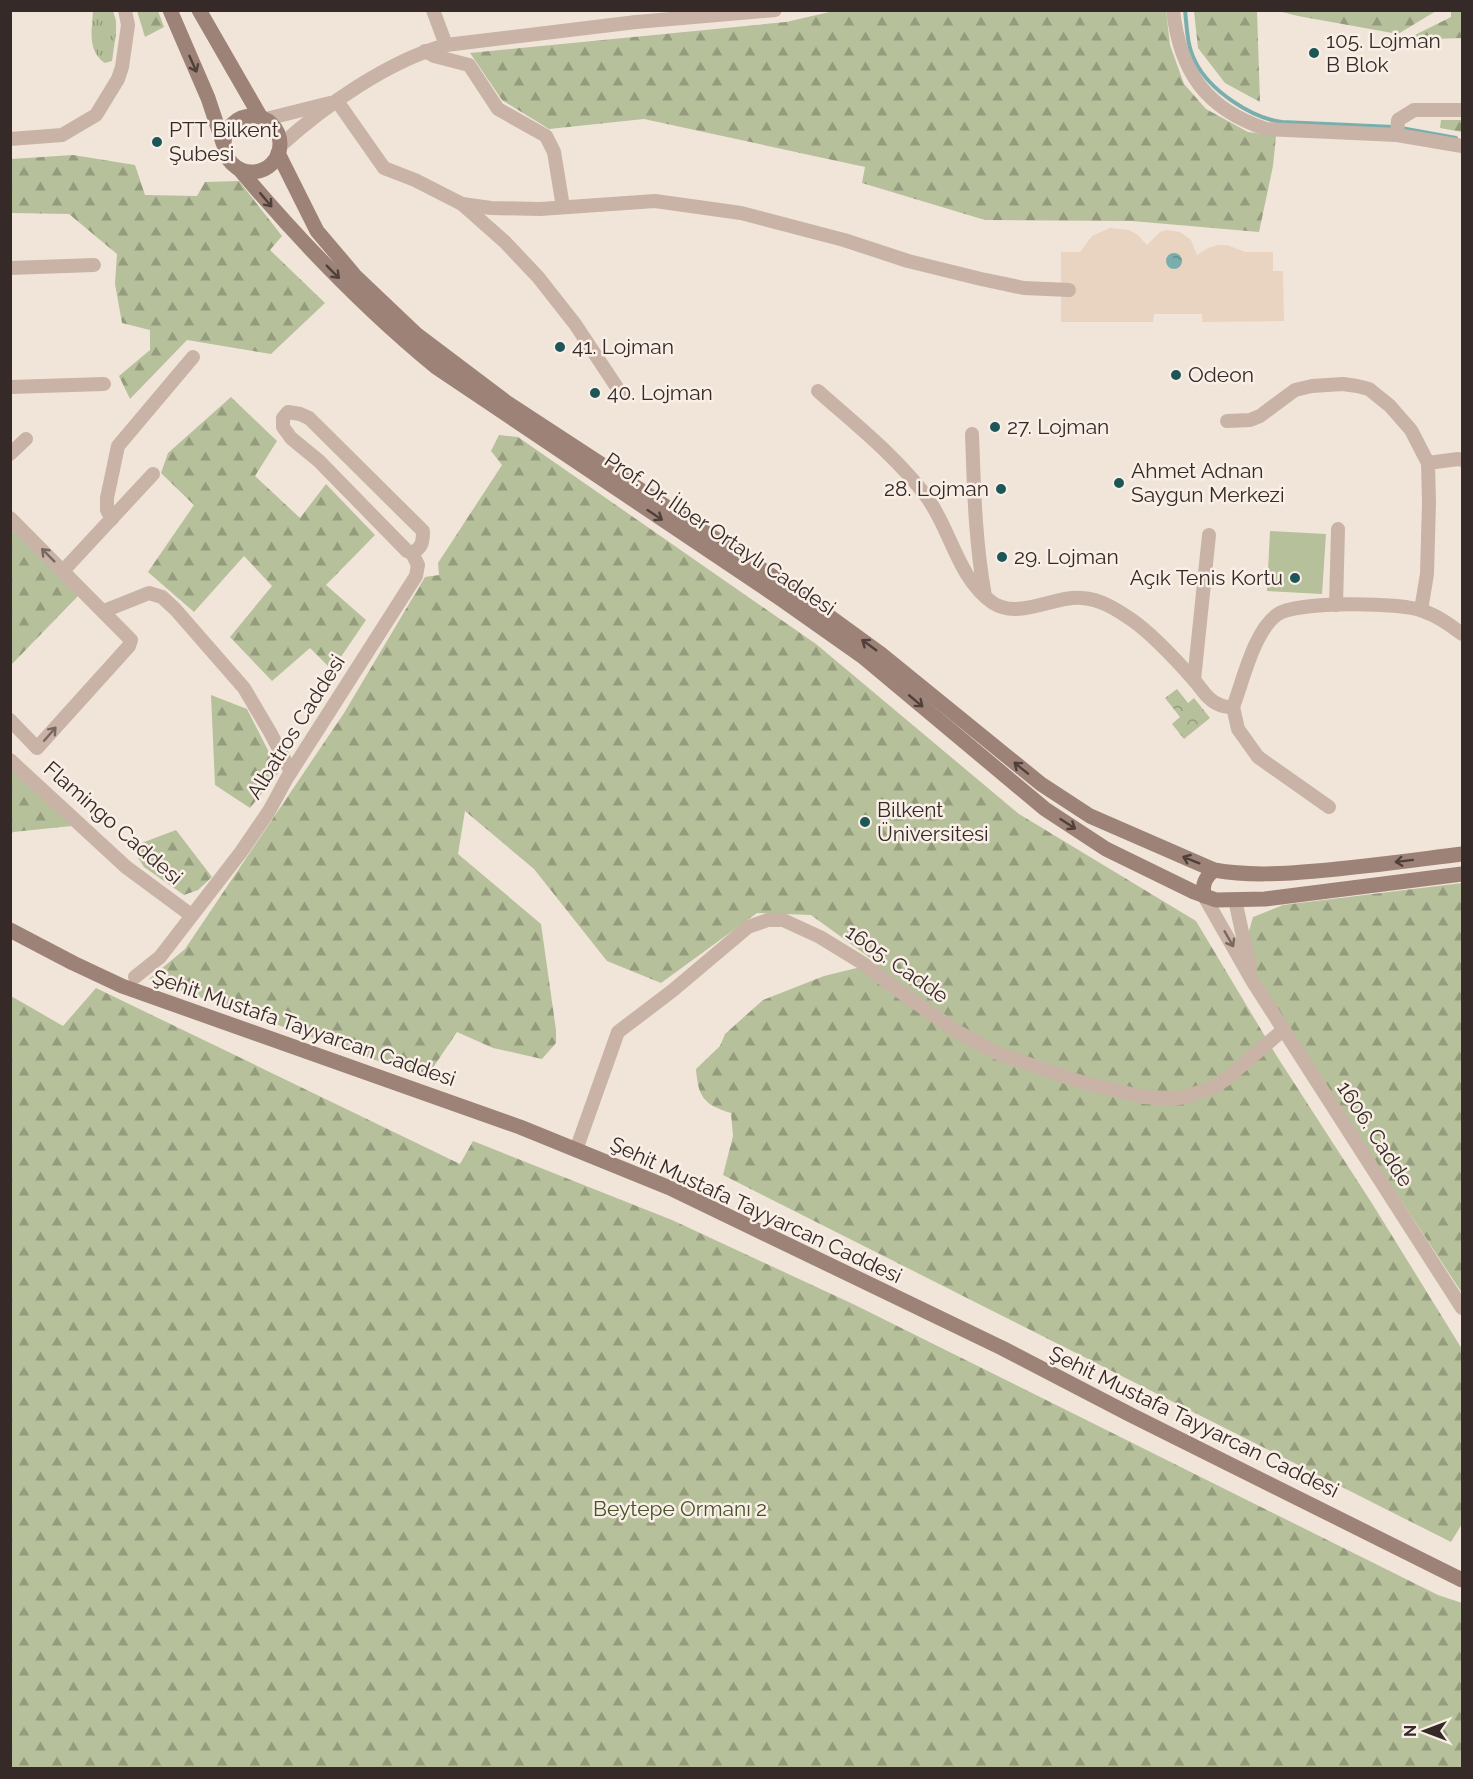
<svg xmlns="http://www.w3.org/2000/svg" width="1473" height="1779" font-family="Raleway,sans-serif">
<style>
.grass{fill:url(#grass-tufts)}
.forest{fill:url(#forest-firs)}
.park{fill:url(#park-crowns)}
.pitch{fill:#b6c09a}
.plaza{fill:#e9d4c1}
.water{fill:url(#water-ripples)}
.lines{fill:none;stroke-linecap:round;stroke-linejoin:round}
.stream{stroke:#79aead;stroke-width:4}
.street{stroke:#c9b3a6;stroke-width:14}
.secondary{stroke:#9d8277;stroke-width:15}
.oneway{stroke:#4f403b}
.oneway2{stroke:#786860}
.poi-dot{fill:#1d5656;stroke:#f9efe6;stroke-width:2}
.labels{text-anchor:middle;stroke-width:5;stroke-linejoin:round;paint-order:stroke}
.poi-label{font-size:21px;fill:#352a27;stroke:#f9efe6;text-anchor:start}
.street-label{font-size:21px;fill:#352a27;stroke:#f9efe6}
.park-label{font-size:21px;fill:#47532b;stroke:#f9efe6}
</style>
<defs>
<pattern id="grass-tufts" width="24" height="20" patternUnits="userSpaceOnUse" patternTransform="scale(1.5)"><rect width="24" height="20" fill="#b6c09a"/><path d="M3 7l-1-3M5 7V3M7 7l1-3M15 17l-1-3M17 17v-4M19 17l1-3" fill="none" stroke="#959c7e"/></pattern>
<pattern id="forest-firs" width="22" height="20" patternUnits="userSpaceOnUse" patternTransform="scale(1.5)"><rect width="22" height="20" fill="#b6c09a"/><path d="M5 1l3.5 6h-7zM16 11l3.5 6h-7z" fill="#959c7e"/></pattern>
<pattern id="park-crowns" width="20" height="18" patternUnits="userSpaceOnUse" patternTransform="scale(1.5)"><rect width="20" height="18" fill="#b6c09a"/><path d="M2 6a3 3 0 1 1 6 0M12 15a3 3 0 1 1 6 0" fill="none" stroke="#959c7e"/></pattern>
<pattern id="water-ripples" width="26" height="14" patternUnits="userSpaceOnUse" patternTransform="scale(1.5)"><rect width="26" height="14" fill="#79aead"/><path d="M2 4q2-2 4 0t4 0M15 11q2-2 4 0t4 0" fill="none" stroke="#648e8d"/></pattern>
</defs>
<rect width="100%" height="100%" fill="#f1e5da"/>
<path class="grass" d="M93 11H113L116 21V33L112 61 105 63C87 51 92 30 93 11Z"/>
<g class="forest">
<path d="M137 11H158L164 27 145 37Z"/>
<path d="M834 11H1166L1170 45 1184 84 1206 109 1248 132 1276 136 1273 166 1259 232 1132 221 985 220 862 183 865 167 644 119 549 129 502 100 470 53 786 22Z"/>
<path d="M1194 11H1257L1260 102 1225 83 1198 48Z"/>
<path d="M1278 11 1436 10V11L1398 34 1298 16Z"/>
<path d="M1451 11H1462V38L1405 40 1451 17Z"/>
<path d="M1441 120H1462V132L1440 128Z"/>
<path d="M73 155 135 165 145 195 197 196 205 182 239 181 282 236 270 250 325 303 271 354 187 340 130 399 119 376 150 350V330L122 323 115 284 117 254 69 214 11 213V159Z"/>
<path d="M231 397 277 441 255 476 300 518 326 484 375 535 326 585 366 620 332 670 310 648 272 681 230 637 272 586 244 556 194 612 148 572 194 505 161 473 168 453Z"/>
<path d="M499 435 518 437 816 644 1019 814 1196 921 1278 1058 1373 1205 1462 1349V1524L1451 1542 723 1175 733 1136 731 1113C704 1105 698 1097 696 1069L720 1046 725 1034 763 1000 824 976 877 963 811 915 757 913 661 983 607 961 534 869 465 811 458 854 541 924 556 1030V1043L542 1059 493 1048 457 1032 426 1078 149 979 185 949 344 713 425 577 439 575 438 563 502 465 491 451Z"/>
<path d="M10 528 79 595 11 665H10Z"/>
<path d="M211 695 247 709 279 772 250 808 215 785Z"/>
<path d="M10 767 72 826 13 832 11 835Z"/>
<path d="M176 830 212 877 198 890 184 895 144 867 131 847Z"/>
<path d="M1462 883V1293L1257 981 1247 938 1253 917 1283 905Z"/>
<path d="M96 988 460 1164 473 1141 672 1220 853 1304 1438 1595 1462 1603V1768H11V996L63 1026Z"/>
</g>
<path class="park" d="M1177 689 1188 703 1194 698 1210 718 1184 739 1172 724 1180 717 1165 698Z"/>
<path class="pitch" d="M1270 531 1326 534 1322 594 1267 591Z"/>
<path class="plaza" d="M1110 228 1129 230 1138 235 1147 245 1160 232 1167 230 1180 232 1191 240 1197 255 1208 248 1217 245H1227L1245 252H1273V271H1283L1284 321 1202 322V314H1154L1153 322H1061V252H1080L1092 236Z"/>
<circle class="water" cx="1174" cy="261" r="8"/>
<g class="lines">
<g class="stream">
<path d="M1185 10C1187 28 1187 46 1195 61 1209 90 1251 118 1282 122L1394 127"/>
<path d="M1401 128 1456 138"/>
</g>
<g class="street">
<path d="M433 10 446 45"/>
<path d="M1173 10C1180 72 1206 109 1266 129L1397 135 1462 146"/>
<path d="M425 51 434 56 469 65 498 109 546 136 554 152 563 207"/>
<path d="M337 101 384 168 415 180 462 204 505 242 538 277 575 324 620 392"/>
<path d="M266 119 330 103"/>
<path d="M1397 135 1398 120 1414 110H1462"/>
<path d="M10 139 62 135 96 115 118 79 122 67 128 25 125 10"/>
<path d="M280 146C324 106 388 61 446 45L636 22 775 10"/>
<path d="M462 204 491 208 540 209 655 201 741 213 844 240 908 261 981 279 1024 288 1069 290"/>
<path d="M10 268 94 265"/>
<path d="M10 387 104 384"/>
<path d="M818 391C855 424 896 456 926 496 951 529 957 578 993 603 1019 620 1055 595 1082 598 1101 599 1117 610 1132 620 1152 634 1178 662 1194 680 1202 689 1208 701 1220 705 1224 707 1229 707 1233 707"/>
<path d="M288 412 300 414 309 418 423 531C423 542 422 548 412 553L407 551 319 461 291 438 283 427V418Z"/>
<path d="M1227 421 1250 420 1260 416 1295 390 1312 386 1343 384 1357 386 1369 389 1390 406 1411 430 1428 463 1429 503 1427 574 1421 610"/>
<path d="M972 434C974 488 975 542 985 596"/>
<path d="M10 454 26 439"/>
<path d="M1428 463 1458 459 1462 460"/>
<path d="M10 518 131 640 129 646 37 748 10 720"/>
<path d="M112 519 107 510V498L118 446 193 357"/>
<path d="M63 571 153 474"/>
<path d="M1336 605 1338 529"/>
<path d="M104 611 149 593 162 597 175 609 244 688 270 732 291 772"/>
<path d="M1194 680 1209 535"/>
<path d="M1233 707C1243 681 1254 630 1278 614 1298 601 1401 602 1423 611 1438 616 1450 625 1462 634"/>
<path d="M1233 707 1238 729 1258 757 1329 807"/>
<path d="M10 760 126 867 191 915"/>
<path d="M1204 896 1253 982 1462 1308"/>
<path d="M1235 900 1250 968"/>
<path d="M135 977 160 957 241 852 269 811 287 778 416 576 418 565 412 553"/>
<path d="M576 1150 618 1032 672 991 748 927 768 920H783L820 937 864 964 895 988 958 1032 997 1053 1084 1083 1144 1097 1172 1099 1185 1097 1212 1088 1226 1079 1283 1030"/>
</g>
<g class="secondary">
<path d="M170 10 208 98 223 143"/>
<path d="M199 10 260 116"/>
<circle cx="252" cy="144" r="28"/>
<path d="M278 153 317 231 356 277 416 334 506 402 789 587 881 654 1041 784 1090 816 1214 870C1248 876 1282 874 1316 871 1365 867 1414 860 1462 854"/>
<path d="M240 170C300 241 364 308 436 367L781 599 862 656 1045 809 1106 849 1194 892 1216 900 1265 899 1462 874"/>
<path d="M1204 896C1202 884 1205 878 1214 870"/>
<path d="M10 930 73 963 122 986 520 1127 670 1188 1002 1348 1131 1415 1462 1580"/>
</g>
</g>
<defs><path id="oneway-shaft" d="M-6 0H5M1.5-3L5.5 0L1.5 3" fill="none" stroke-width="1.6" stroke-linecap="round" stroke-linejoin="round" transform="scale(1.5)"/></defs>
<g class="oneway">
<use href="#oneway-shaft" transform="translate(193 64) rotate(66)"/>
<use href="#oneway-shaft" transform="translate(266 200) rotate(50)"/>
<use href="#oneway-shaft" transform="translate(333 272) rotate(45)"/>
<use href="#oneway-shaft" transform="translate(655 515) rotate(34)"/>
<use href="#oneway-shaft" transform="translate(869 645) rotate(-144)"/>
<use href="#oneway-shaft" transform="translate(916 701) rotate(40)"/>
<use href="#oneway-shaft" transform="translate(1021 768) rotate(-141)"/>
<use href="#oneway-shaft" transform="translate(1068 824) rotate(33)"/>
<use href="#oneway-shaft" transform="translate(1191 860) rotate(-158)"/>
<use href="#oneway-shaft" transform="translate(1404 861) rotate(173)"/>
</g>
<g class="oneway2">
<use href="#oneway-shaft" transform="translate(48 555) rotate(-135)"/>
<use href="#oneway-shaft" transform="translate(50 734) rotate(-49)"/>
<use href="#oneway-shaft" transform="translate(1229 939) rotate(60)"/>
</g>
<g class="poi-dot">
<circle cx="1314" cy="53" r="6"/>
<circle cx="157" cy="142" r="6"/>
<circle cx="560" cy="347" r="6"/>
<circle cx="1176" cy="375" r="6"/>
<circle cx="595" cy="393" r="6"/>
<circle cx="995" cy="427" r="6"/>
<circle cx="1119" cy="483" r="6"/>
<circle cx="1001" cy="489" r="6"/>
<circle cx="1002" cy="557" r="6"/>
<circle cx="1295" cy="578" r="6"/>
<circle cx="865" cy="822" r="6"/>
</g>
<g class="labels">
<g class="poi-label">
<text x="1326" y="48">105. Lojman<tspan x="1326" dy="24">B Blok</tspan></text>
<text x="169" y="137">PTT Bilkent<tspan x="169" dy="24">Şubesi</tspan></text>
<text x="572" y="354">41. Lojman</text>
<text x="1188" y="382">Odeon</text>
<text x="607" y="400">40. Lojman</text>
<text x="1007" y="434">27. Lojman</text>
<text x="1131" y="478">Ahmet Adnan<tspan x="1131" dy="24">Saygun Merkezi</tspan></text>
<text x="989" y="496" text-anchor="end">28. Lojman</text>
<text x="1014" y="564">29. Lojman</text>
<text x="1283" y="585" text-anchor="end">Açık Tenis Kortu</text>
<text x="877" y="817">Bilkent<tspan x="877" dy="24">Üniversitesi</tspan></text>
</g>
<g class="street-label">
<text transform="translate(720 534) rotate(34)" y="7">Prof. Dr. İlber Ortaylı Caddesi</text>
<text transform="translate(296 727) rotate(-58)" y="7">Albatros Caddesi</text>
<text transform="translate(113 823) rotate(41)" y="7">Flamingo Caddesi</text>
<text transform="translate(897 964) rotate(35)" y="7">1605. Cadde</text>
<text transform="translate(304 1028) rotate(19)" y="7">Şehit Mustafa Tayyarcan Caddesi</text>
<text transform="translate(1375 1134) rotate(57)" y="7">1606. Cadde</text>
<text transform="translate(756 1210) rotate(25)" y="7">Şehit Mustafa Tayyarcan Caddesi</text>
<text transform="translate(1194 1422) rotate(26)" y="7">Şehit Mustafa Tayyarcan Caddesi</text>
</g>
<g class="park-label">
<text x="680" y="1516">Beytepe Ormanı 2</text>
</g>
</g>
<rect width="1473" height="1779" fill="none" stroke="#352a27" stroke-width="24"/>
<g transform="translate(1425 1731) rotate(270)" stroke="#f9efe6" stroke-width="4.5" paint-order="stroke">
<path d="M0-4.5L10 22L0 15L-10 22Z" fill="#352a27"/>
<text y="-9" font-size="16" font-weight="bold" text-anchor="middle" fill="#352a27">N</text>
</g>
</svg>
